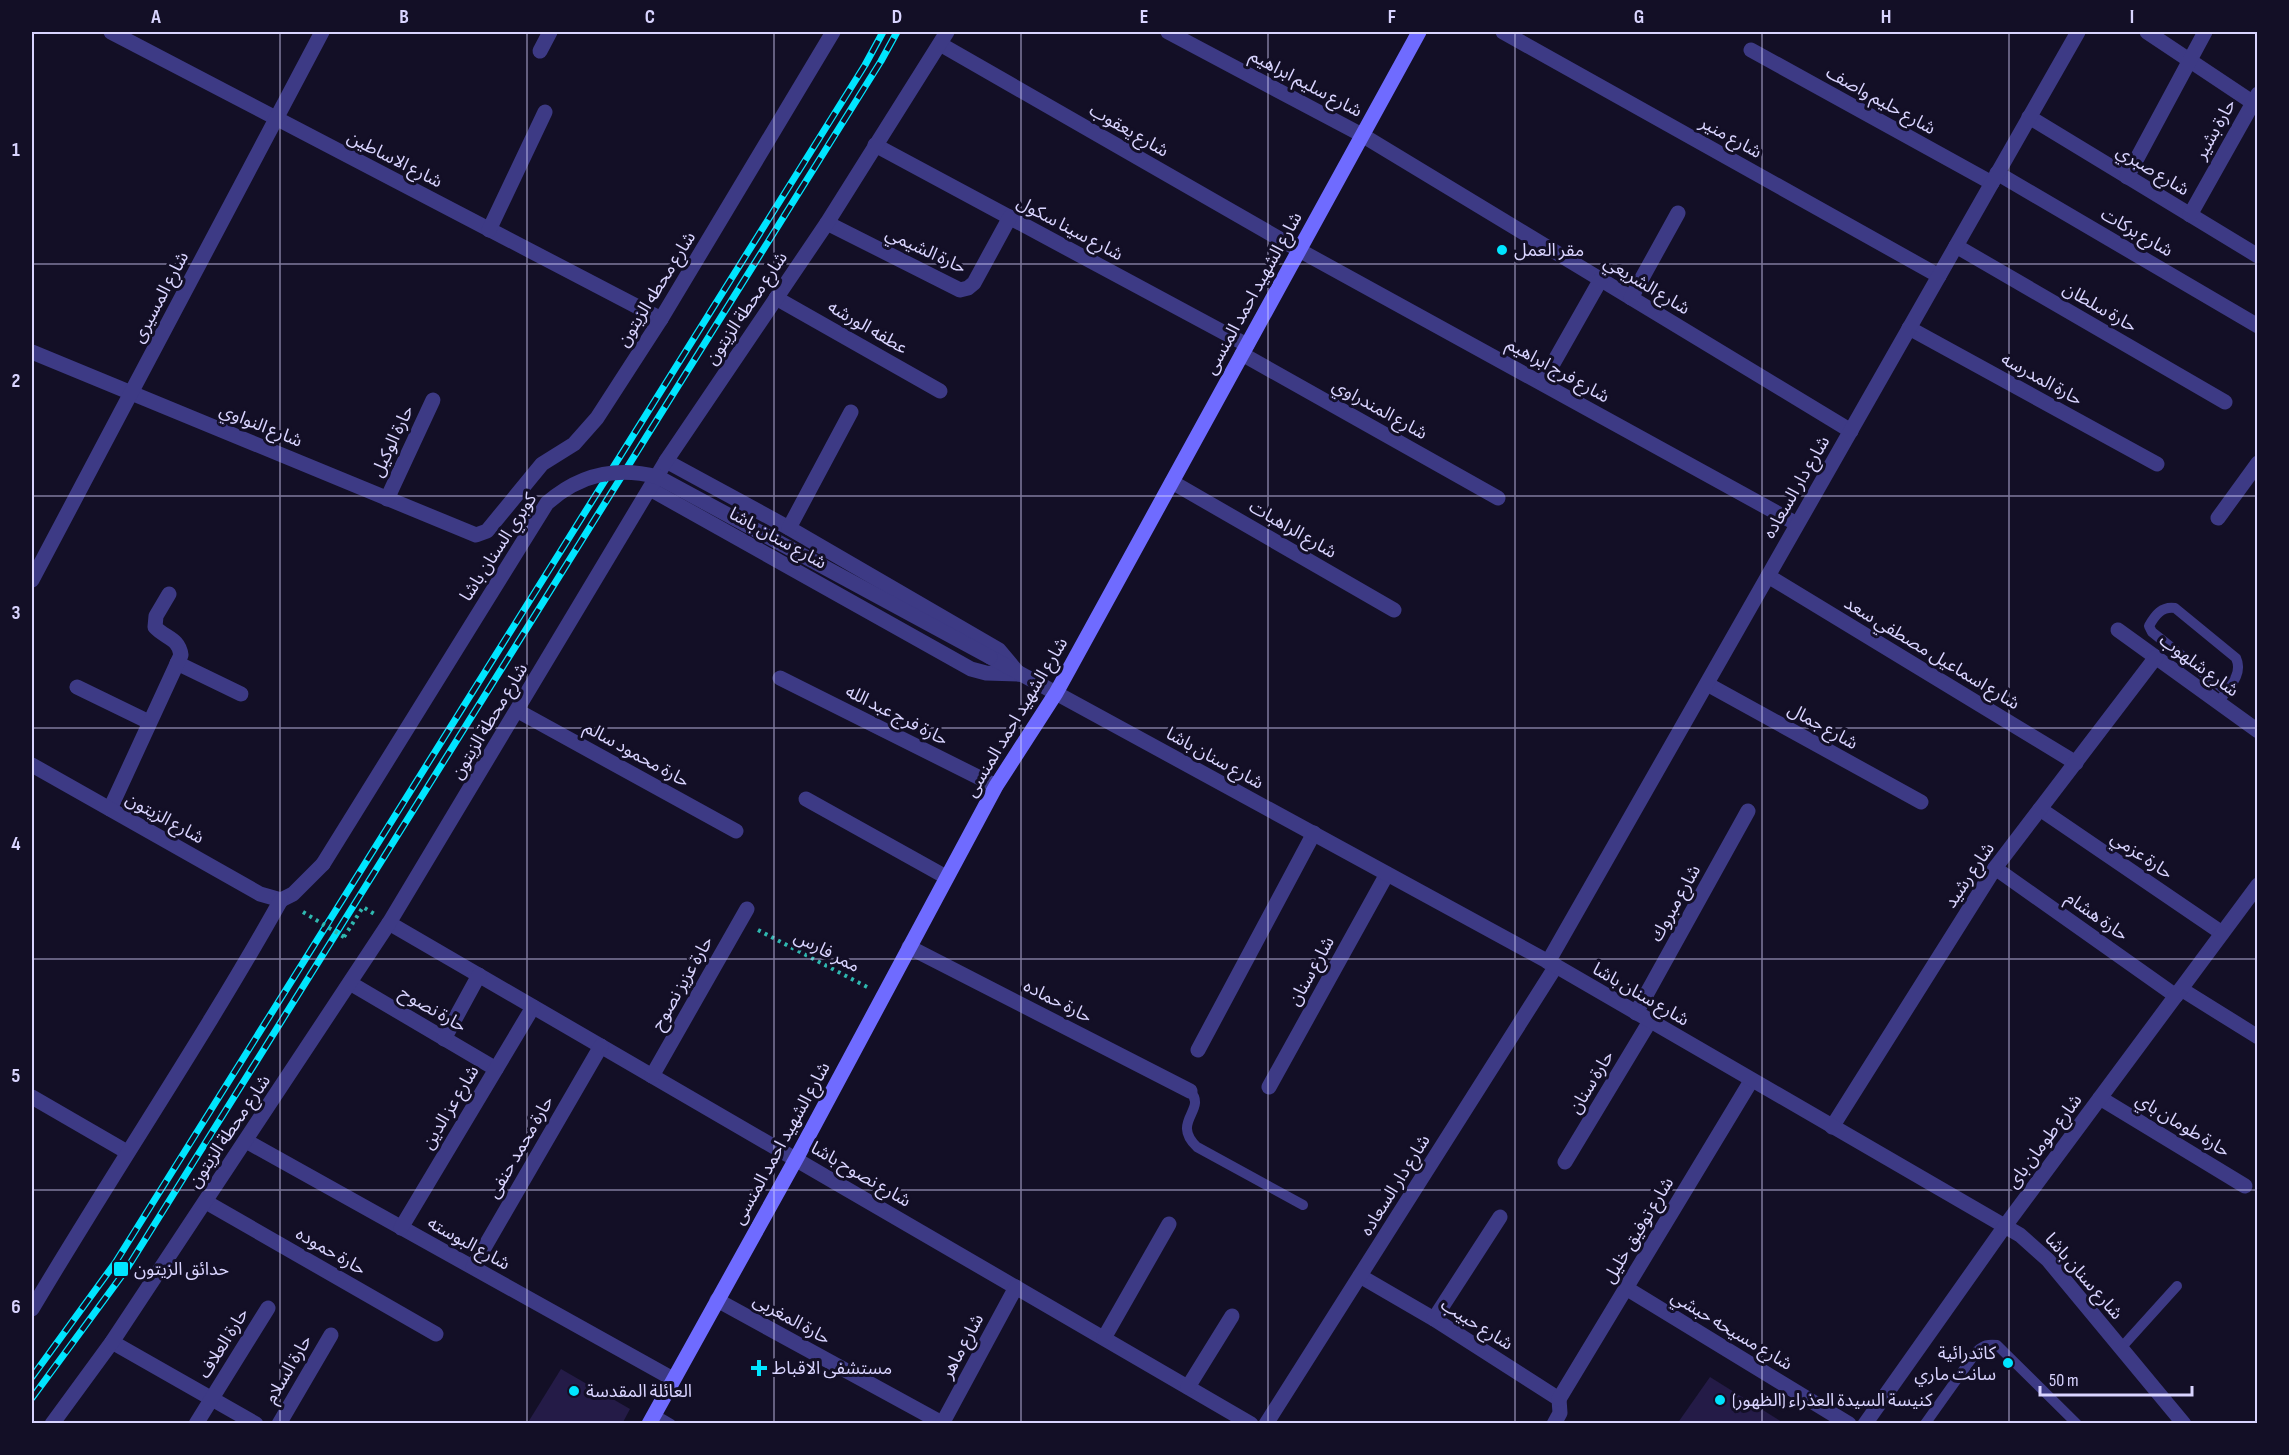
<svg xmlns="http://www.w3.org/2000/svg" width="2289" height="1455" font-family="'Sofia Sans Condensed','Noto Sans Arabic',sans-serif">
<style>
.building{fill:#241b47}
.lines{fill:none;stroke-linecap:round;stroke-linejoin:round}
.path{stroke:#2fb8b0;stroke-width:4;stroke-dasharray:3 4.5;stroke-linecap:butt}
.service{stroke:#3d3a85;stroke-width:10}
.minor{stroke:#3d3a85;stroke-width:15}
.tertiary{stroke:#3d3a85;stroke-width:15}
.secondary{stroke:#6f6bff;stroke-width:15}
.rail-casing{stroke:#00e5ff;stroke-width:7}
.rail{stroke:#130f26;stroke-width:4.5;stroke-dasharray:14;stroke-linecap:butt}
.path-bridge{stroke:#2fb8b0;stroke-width:4;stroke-dasharray:3 4.5;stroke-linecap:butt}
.tertiary-bridge{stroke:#3d3a85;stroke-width:15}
.grid{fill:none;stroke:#d9d4ff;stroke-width:1.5;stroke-opacity:0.55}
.poi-dot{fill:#00e5ff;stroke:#130f26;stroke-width:2}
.labels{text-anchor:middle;stroke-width:6;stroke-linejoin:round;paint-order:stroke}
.street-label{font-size:18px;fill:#d9d4ff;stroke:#130f26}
.poi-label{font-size:18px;fill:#d9d4ff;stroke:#130f26;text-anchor:start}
.neatline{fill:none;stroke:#d9d4ff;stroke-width:2}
.grid-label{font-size:20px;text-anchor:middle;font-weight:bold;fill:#d9d4ff}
</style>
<rect width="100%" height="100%" fill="#130f26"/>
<g class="building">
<path d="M561 1369 630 1409 622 1424H527Z"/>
<path d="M1710 1377 1785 1424H1677Z"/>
</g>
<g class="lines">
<g class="path">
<path d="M758 930 869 988"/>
<path d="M344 937 363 907 376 915"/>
</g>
<g class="service">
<path d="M2218 703C2227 689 2244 675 2236 658L2175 608C2162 606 2155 615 2149 626L2152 632 2226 691"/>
<path d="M1190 1091C1208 1110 1170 1121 1197 1147L1303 1205"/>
<path d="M2121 1348 2177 1286"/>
<path d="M654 1414 671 1424"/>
<path d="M1925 1424 1977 1351C1984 1345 1988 1344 1997 1345L2077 1424"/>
</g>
<g class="minor">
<path d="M111 32 661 319"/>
<path d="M1168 32 1362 135 1851 431"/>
<path d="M1503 32 1939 276"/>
<path d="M2147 32 2258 106"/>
<path d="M940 44 1299 250 1797 524"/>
<path d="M1751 50 1992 183"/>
<path d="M540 51 550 32"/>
<path d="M2029 117 2258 256"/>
<path d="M875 145 1247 345"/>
<path d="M1997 173 2258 326"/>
<path d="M2127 177 2205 32"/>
<path d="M2190 215 2258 94"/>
<path d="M827 223 960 290 968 288 974 283 1010 217"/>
<path d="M489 230 545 112"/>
<path d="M1956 246 2225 402"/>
<path d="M776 298 940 391"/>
<path d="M1631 298 1678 213"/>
<path d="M1909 328 2157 464"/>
<path d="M32 352 476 535 487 531 542 464 574 444 597 418 661 319 833 32"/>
<path d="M1242 354 1498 498"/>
<path d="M1542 383 1601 279"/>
<path d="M666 461 789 528 999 650 1019 674"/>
<path d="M1172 482 1394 610"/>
<path d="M650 489 971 669 986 673 1019 674"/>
<path d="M387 499 433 400"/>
<path d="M2218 518 2258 463"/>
<path d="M789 528 851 412"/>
<path d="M1768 576 2076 763"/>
<path d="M32 580 322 32"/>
<path d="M2118 630 2258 731"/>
<path d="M177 663 241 694"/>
<path d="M780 678 996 786"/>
<path d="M1707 684 1921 802"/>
<path d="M77 687 149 722"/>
<path d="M518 711 736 831"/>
<path d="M806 799 946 877"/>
<path d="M110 809 181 655C179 638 165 638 155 627L156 616 169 594"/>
<path d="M2040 809 2222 933"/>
<path d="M1995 868 2176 996"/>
<path d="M389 923 1251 1424"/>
<path d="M909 947 1190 1091"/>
<path d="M1548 962 2078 32"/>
<path d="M350 983 496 1069"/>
<path d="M2181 989 2258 1037"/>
<path d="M1636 1013 1748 811"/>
<path d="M444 1039 479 975"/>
<path d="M1198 1050 1314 833"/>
<path d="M652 1076 747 909"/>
<path d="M1269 1087 1387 874"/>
<path d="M32 1097 127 1152"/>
<path d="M2100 1098 2245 1186"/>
<path d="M1832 1127 1995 868 2156 657"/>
<path d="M246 1141 673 1379"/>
<path d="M1565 1162 1650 1021"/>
<path d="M206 1202 436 1334"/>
<path d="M401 1228 533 1007"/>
<path d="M473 1267 601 1046"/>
<path d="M1360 1276 1434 1319 1559 1399 1560 1413 1554 1424"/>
<path d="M1626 1288 1849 1424"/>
<path d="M717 1300 942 1423"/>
<path d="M1434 1319 1500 1217"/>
<path d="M1104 1338 1169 1224"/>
<path d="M112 1342 256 1424"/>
<path d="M1188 1387 1232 1316"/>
<path d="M1559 1399 1751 1081"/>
<path d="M196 1424 268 1308"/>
<path d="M279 1424 331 1335"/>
<path d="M942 1424 1016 1287"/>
<path d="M1266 1424 1556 966"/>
</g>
<g class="tertiary">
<path d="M990 657 1556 966 2020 1235 2048 1260 2184 1424"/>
<path d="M32 765 260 894 281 900"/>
<path d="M281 900 293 894 323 864"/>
<path d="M32 1309C113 1172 203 1039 281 900"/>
<path d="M52 1424 112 1342 389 923 666 461 827 223 947 32"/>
<path d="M1865 1424 2005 1226 2258 885"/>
</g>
<path class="secondary" d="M649 1424 796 1159 996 786 1056 693 1419 32"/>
<g class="rail-casing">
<g id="rail">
<path d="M32 1377 115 1263 865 65 883 32"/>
<path d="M32 1398 126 1270 881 61 897 32"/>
</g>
</g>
<use href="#rail" class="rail"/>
<path class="path-bridge" d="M303 912 344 937"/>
<path class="tertiary-bridge" d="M323 864 547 503C580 474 616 466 658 477L990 657"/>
</g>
<path class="grid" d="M280 32V1424M527 32V1424M774 32V1424M1021 32V1424M1268 32V1424M1515 32V1424M1762 32V1424M2009 32V1424M32 264H2258M32 496H2258M32 728H2258M32 959H2258M32 1190H2258"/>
<g class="poi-dot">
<circle cx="1502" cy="250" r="6"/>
<rect x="113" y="1261" width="16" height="16" rx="3"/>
<circle cx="2008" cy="1363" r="6"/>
<path d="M756 1359h6v6h6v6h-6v6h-6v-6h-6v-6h6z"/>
<circle cx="574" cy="1391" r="6"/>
<circle cx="1720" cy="1400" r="6"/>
</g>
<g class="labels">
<g class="street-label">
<text transform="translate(1306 83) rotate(28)" y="6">شارع سليم ابراهيم</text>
<text transform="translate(1881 100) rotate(29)" y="6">شارع حليم واصف</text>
<text transform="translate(2215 129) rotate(-61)" y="6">حارة بشير</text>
<text transform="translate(1129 130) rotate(30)" y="6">شارع يعقوب</text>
<text transform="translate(1731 137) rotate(29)" y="6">شارع منير</text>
<text transform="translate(395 159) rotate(27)" y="6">شارع الاساطين</text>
<text transform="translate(2153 170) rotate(31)" y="6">شارع صبري</text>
<text transform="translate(1070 228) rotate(28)" y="6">شارع سينا سكول</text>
<text transform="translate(2137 232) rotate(30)" y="6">شارع بركات</text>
<text transform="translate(926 250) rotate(25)" y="6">حارة الشيمي</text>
<text transform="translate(1647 285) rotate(31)" y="6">شارع الشريعي</text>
<text transform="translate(656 289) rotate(-58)" y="6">شارع محطه الزيتون</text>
<text transform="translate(1253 293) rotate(-61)" y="6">شارع الشهيد احمد المنسى</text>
<text transform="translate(160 297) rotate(-62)" y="6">شارع المسيرى</text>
<text transform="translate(2100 307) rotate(30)" y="6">حارة سلطان</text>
<text transform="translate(746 308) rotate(-56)" y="6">شارع محطة الزيتون</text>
<text transform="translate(868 327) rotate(30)" y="6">عطفه الورشه</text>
<text transform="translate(1558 370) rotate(29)" y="6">شارع فرج ابراهيم</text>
<text transform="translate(2042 379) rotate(29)" y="6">حارة المدرسه</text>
<text transform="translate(1380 409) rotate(29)" y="6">شارع المندراوي</text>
<text transform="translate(261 425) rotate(22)" y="6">شارع النواوي</text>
<text transform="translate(392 441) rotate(-65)" y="6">حارة الوكيل</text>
<text transform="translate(1796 487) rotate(-60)" y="6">شارع دار السعاده</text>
<text transform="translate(1293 529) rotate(30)" y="6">شارع الراهبات</text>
<text transform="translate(778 538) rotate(29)" y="6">شارع سنان باشا</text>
<text transform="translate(498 547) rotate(-57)" y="6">كوبري السنان باشا</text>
<text transform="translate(1932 653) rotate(31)" y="6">شارع اسماعيل مصطفي سعد</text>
<text transform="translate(2199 665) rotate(36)" y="6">شارع شلهوب</text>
<text transform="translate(897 715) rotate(27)" y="6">حارة فرج عبد الله</text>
<text transform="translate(1016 717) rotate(-59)" y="6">شارع الشهيد احمد المنسى</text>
<text transform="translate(489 721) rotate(-59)" y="6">شارع محطة الزيتون</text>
<text transform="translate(1823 726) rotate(29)" y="6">شارع جمال</text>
<text transform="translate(637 754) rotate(29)" y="6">حارة محمود سالم</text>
<text transform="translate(1215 758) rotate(29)" y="6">شارع سنان باشا</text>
<text transform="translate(165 818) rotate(29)" y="6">شارع الزيتون</text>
<text transform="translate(2142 855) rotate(34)" y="6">حارة عزمي</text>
<text transform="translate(1969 875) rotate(-56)" y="6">شارع رشيد</text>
<text transform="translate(1675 903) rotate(-61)" y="6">شارع مبروك</text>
<text transform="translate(2097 916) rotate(35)" y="6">حارة هشام</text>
<text transform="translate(827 951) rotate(27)" y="6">ممر فارس</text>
<text transform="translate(1311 971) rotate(-61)" y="6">شارع سنان</text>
<text transform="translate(682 983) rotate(-60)" y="6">حارة عزيز نصوح</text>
<text transform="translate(1641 994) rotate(30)" y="6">شارع سنان باشا</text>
<text transform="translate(1058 1001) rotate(27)" y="6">حارة حماده</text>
<text transform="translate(433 1009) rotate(30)" y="6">حارة نصوح</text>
<text transform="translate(1591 1082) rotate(-59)" y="6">حارة سنان</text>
<text transform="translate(450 1107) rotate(-59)" y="6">شارع عز الدين</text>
<text transform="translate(2183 1125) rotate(31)" y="6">حارة طومان باي</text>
<text transform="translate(229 1131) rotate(-56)" y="6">شارع محطة الزيتون</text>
<text transform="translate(2044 1141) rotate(-53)" y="6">شارع طومان باى</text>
<text transform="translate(781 1143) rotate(-61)" y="6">شارع الشهيد احمد المنسى</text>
<text transform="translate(520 1147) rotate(-60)" y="6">حارة محمد حنفى</text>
<text transform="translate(861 1174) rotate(30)" y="6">شارع نصوح باشا</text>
<text transform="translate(1395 1185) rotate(-58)" y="6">شارع دار السعاده</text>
<text transform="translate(1638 1230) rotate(-59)" y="6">شارع توفيق خليل</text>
<text transform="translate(469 1243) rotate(29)" y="6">شارع البوسته</text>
<text transform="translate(331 1251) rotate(30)" y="6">حارة حموده</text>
<text transform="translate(2084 1276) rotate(49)" y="6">شارع سنان باشا</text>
<text transform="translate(792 1319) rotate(29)" y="6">حارة المغربى</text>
<text transform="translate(1477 1324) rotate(32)" y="6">شارع حبيب</text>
<text transform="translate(1732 1330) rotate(31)" y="6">شارع مسيحه حبشي</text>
<text transform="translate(223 1343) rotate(-58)" y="6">حارة العلاف</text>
<text transform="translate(962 1346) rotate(-62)" y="6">شارع ماهر</text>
<text transform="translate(288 1369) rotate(-60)" y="6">حارة السلام</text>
</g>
<g class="poi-label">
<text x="1514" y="256">مقر العمل</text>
<text x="134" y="1275">حدائق الزيتون</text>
<text x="1996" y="1359" text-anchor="end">كاتدرائية<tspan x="1996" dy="21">سانت ماري</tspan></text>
<text x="772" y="1374">مستشفى الاقباط</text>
<text x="586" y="1397">العائلة المقدسة</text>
<text x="1732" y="1406">كنيسة السيدة العذراء (الظهور)</text>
</g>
</g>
<rect width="2289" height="1455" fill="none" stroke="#130f26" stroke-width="66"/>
<path d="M2040 1386v9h152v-9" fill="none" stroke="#d9d4ff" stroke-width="3"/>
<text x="2049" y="1386" font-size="18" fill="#d9d4ff" stroke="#130f26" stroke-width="4.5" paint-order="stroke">50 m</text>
<rect x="33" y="33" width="2223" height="1389" class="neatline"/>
<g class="grid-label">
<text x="156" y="23">A</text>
<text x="404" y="23">B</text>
<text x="650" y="23">C</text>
<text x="897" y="23">D</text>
<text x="1144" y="23">E</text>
<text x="1392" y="23">F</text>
<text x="1639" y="23">G</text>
<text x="1886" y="23">H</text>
<text x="2132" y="23">I</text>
<text x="16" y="156">1</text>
<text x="16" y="387">2</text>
<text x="16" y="619">3</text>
<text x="16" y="850">4</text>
<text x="16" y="1082">5</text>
<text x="16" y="1313">6</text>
</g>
</svg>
